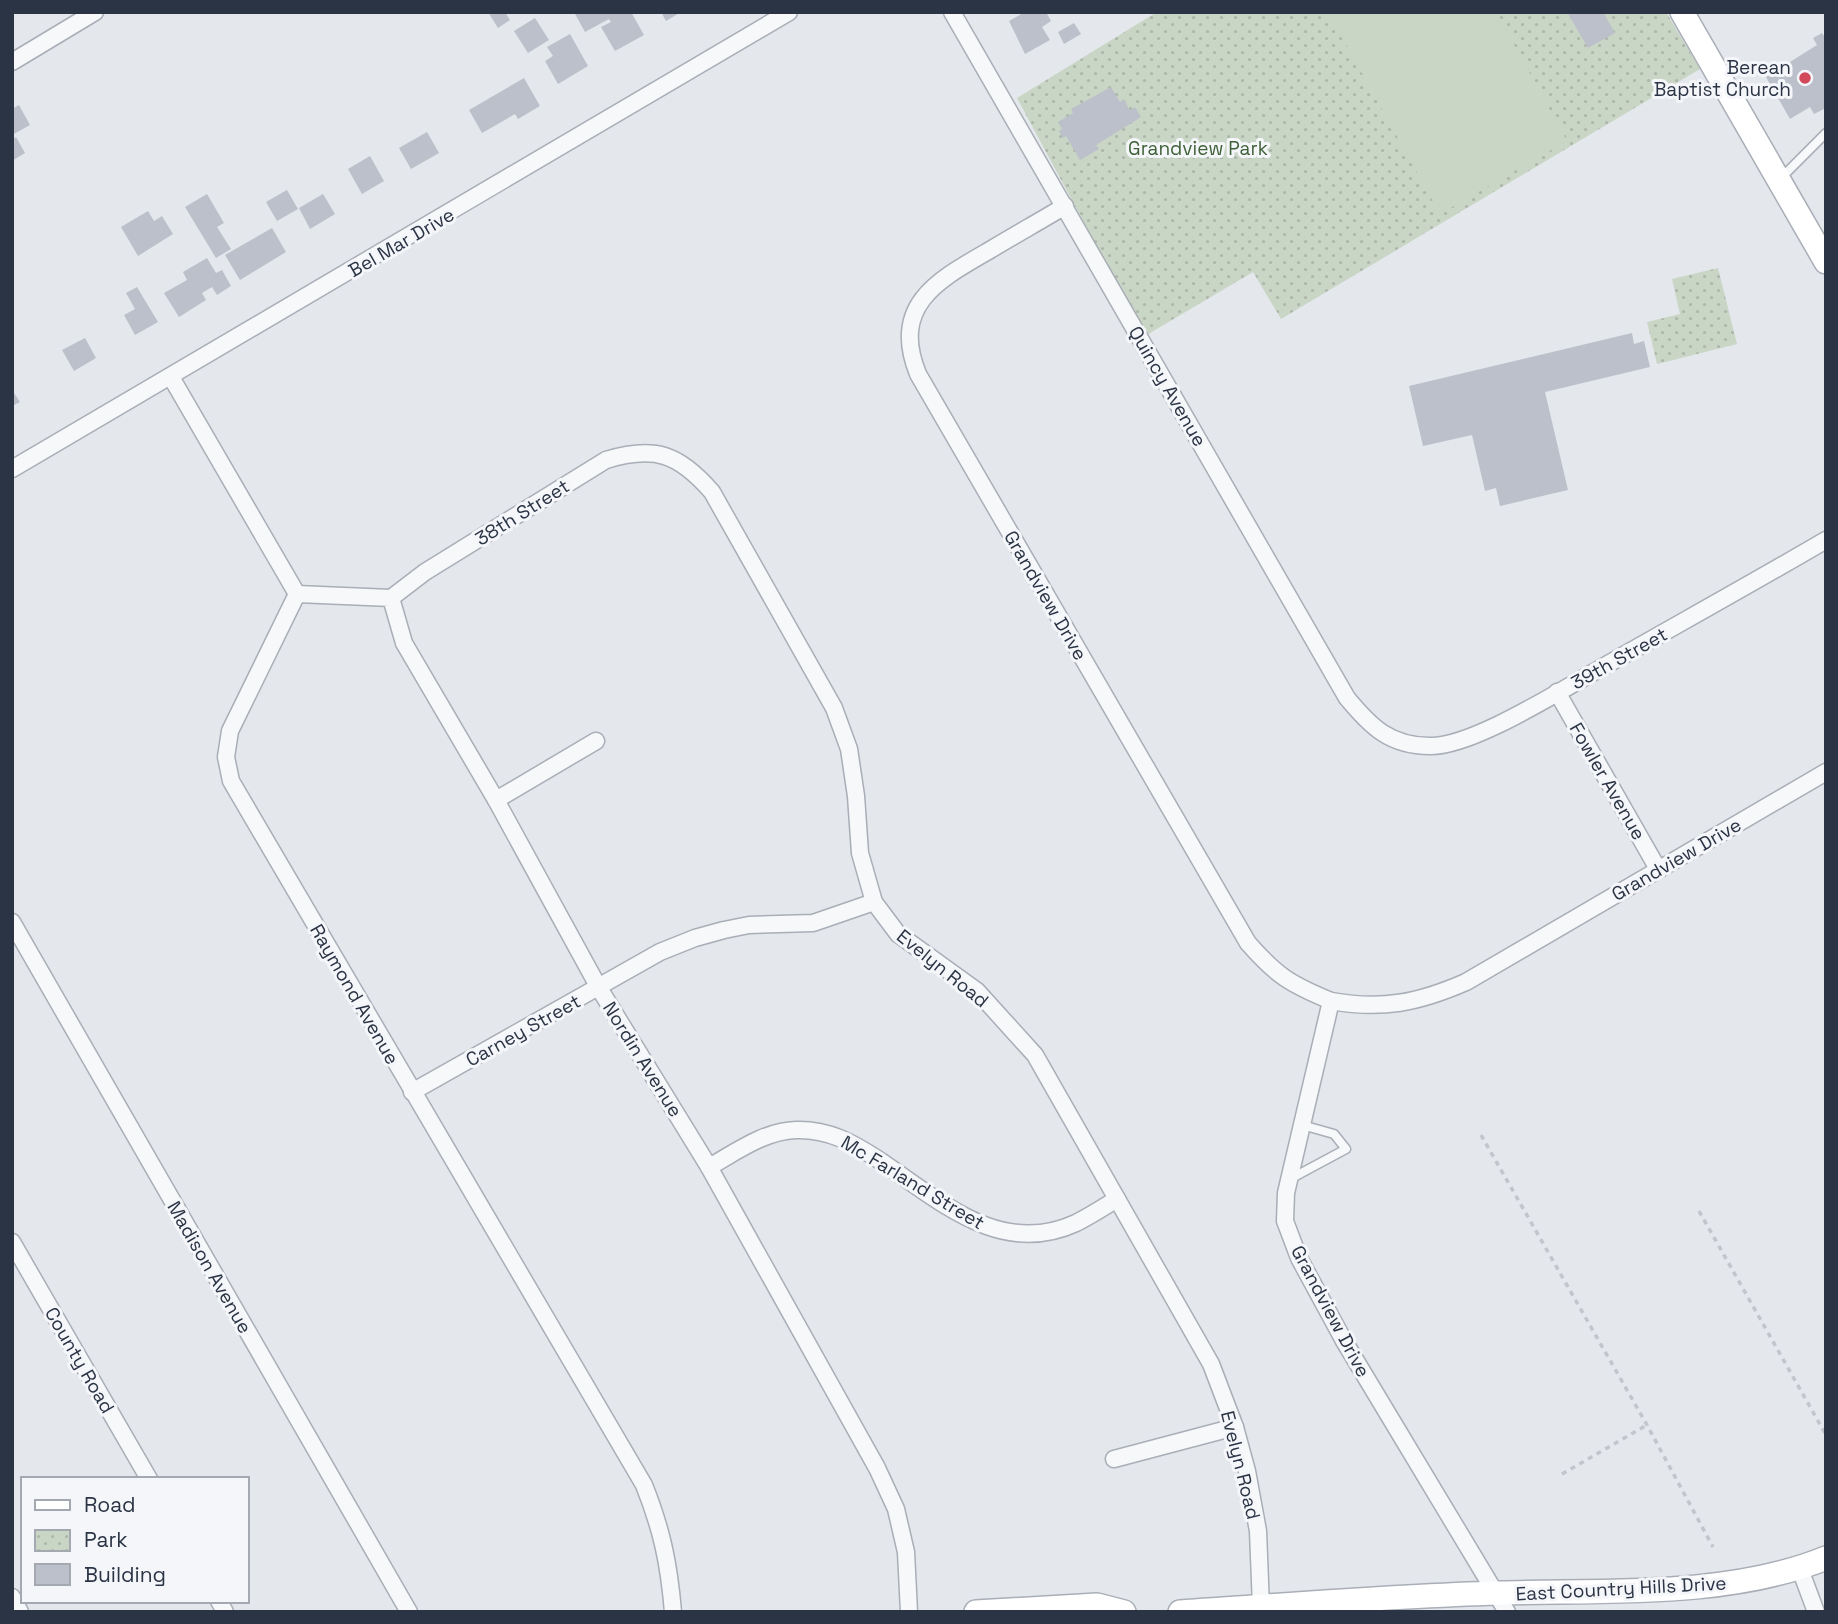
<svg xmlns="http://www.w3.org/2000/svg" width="1838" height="1624" font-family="'Space Grotesk',sans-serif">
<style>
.park{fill:url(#park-dots)}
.pitch{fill:#c9d6c5}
.building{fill:#bbc0ca}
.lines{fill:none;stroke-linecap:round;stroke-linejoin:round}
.lane-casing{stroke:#a9aeb7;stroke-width:11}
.street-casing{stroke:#a9aeb7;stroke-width:19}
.secondary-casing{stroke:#a9aeb7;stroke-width:26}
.path{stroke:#c2c5cb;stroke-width:3.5;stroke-dasharray:5 5;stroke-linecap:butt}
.lane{stroke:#f7f8fa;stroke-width:8}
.street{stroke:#f7f8fa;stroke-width:16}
.secondary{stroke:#fff;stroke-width:23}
.poi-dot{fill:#d1495b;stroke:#f4f6f9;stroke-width:2.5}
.labels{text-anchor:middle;stroke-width:6;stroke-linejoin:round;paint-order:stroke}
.poi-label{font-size:19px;fill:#2b3445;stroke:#f4f6f9;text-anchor:end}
.park-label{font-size:19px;fill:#3f6138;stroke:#f4f6f9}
.street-label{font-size:19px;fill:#2b3445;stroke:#f4f6f9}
</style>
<defs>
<pattern id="park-dots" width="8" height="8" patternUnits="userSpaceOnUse" patternTransform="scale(1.75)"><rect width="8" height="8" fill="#c9d6c5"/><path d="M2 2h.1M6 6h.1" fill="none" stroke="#adb8ab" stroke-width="1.8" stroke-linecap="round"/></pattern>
</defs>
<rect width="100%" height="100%" fill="#e4e7ec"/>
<g class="park">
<path d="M1157 12H1666L1700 69 1281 319 1253 272 1145 336 1017 98Z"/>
<path d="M1718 268 1737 344 1657 364 1647 322 1680 314 1672 279Z"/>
</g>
<path class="pitch" d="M1328 12H1496L1567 141 1440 214Z"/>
<g class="building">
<path d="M488 12H505L510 20 498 28Z"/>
<path d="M574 12H631L644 35 615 51 601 27 611 22 609 19 585 32Z"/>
<path d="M661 12H681L666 21Z"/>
<path d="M1025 12H1046L1051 21 1042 27 1050 40 1025 54 1009 21Z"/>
<path d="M1567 12H1603L1615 33 1588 48Z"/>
<path d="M535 18 549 40 528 53 514 31Z"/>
<path d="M1074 23 1081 34 1064 44 1058 32Z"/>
<path d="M1822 33 1826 39V108L1814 114 1810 107 1790 119 1766 77 1817 45 1813 38Z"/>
<path d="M570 34 588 66 558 84 545 61 553 56 547 47Z"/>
<path d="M524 78 540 106 518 119 515 114 482 133 469 110Z"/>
<path d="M1111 87 1120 102 1124 99 1130 111 1135 107 1141 117 1096 145 1099 149 1080 160 1066 136 1063 138 1059 131 1062 129 1058 122 1073 113 1071 109Z"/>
<path d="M19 105 30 125 12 135V109Z"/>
<path d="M427 132 439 153 411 169 399 148Z"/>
<path d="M16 137 25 153 12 161V140Z"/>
<path d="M370 156 384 181 362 194 348 169Z"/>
<path d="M287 190 298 209 277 221 266 202Z"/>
<path d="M207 194 224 223 217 227 231 249 216 258 185 207Z"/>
<path d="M323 194 335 214 310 229 299 208Z"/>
<path d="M148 211 154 221 162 216 173 234 138 256 121 227Z"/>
<path d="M272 228 286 252 240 280 225 255Z"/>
<path d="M207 258 216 273 222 270 231 286 217 295 212 287 202 293 206 300 179 317 164 293 187 280 183 272Z"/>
<path d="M137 287 158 322 135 335 124 315 135 309 126 293Z"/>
<path d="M1632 333 1634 344 1644 341 1650 367 1545 392 1568 490 1500 506 1496 488 1485 491 1472 435 1423 446 1409 386Z"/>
<path d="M85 338 96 358 74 371 62 350Z"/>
<path d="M12 390 20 402 12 406Z"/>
</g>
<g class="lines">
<g class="lane-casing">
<g id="lane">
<path d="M1781 178 1826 133"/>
<path d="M1292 1178 1346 1149 1334 1134 1302 1125"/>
</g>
</g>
<g class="street-casing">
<g id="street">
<path d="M952 12 1347 698C1371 727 1390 746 1430 746 1471 747 1556 693 1594 672 1671 628 1749 585 1826 540"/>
<path d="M12 62 95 12"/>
<path d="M1065 206C1040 221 1015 235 990 250 938 280 890 305 918 374L1248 943C1277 976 1290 984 1331 1001L1286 1193 1285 1221 1299 1258 1344 1341 1507 1612"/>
<path d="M171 377 297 594"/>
<path d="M12 469 789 12"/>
<path d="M297 594 391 598 404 643 496 800 599 988 709 1167 877 1468 896 1509 906 1552 909 1612"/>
<path d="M297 594 230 731 226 757 231 781 644 1485C662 1530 669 1564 673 1612"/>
<path d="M391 598 425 572 606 460C655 445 679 454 712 492L834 708 849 749 856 796 860 853 874 902 898 934 977 991 1035 1055 1211 1364 1235 1427 1247 1471 1258 1531 1261 1607"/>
<path d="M1557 692 1658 869"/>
<path d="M496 800 596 741"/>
<path d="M12 922 409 1612"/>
<path d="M1331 1001C1382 1010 1418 1003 1466 982L1826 772"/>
<path d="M412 1092 660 952 695 938 724 930 749 925 813 923 874 902"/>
<path d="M709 1167C736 1152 764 1131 796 1130 829 1129 853 1143 879 1160 939 1200 1000 1258 1076 1223 1090 1216 1104 1207 1117 1199"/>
<path d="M12 1242 149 1479"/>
<path d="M1114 1459 1235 1427"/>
<path d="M1800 1569 1816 1612"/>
<path d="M12 1597 20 1612"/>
<path d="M219 1601 225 1612"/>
</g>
</g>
<g class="secondary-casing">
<g id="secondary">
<path d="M1682 12 1826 262"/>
<path d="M976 1612 1097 1605 1124 1612"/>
<path d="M1180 1612C1286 1605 1392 1596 1499 1593 1604 1590 1728 1598 1826 1558"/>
</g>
</g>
<g class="path">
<path d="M1481 1135 1647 1425 1713 1547"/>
<path d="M1699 1211 1826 1435"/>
<path d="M1562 1474 1647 1425"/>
</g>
<use href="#lane" class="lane"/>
<use href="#street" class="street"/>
<use href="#secondary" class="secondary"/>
</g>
<circle class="poi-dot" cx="1805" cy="78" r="7"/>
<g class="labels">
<g class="poi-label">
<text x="1791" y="74">Berean<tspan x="1791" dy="22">Baptist Church</tspan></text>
</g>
<g class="park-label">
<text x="1198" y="155">Grandview Park</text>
</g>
<g class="street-label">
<text transform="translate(401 242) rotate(-30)" y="7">Bel Mar Drive</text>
<text transform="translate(1168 386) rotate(60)" y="7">Quincy Avenue</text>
<text transform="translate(522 512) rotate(-32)" y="7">38th Street</text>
<text transform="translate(1046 595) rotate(60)" y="7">Grandview Drive</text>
<text transform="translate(1619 658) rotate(-29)" y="7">39th Street</text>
<text transform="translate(1608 781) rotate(60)" y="7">Fowler Avenue</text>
<text transform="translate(1676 859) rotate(-30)" y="7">Grandview Drive</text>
<text transform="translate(943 968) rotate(39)" y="7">Evelyn Road</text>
<text transform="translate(355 994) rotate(60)" y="7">Raymond Avenue</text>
<text transform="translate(523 1030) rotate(-29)" y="7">Carney Street</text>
<text transform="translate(643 1059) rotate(58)" y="7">Nordin Avenue</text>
<text transform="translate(913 1182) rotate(31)" y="7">Mc Farland Street</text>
<text transform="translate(210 1267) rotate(60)" y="7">Madison Avenue</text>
<text transform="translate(1331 1311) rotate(62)" y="7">Grandview Drive</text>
<text transform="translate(80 1360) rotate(60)" y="7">County Road</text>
<text transform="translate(1241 1465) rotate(76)" y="7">Evelyn Road</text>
<text transform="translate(1621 1588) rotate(-3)" y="7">East Country Hills Drive</text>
</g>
</g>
<rect width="1838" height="1624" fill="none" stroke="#2b3445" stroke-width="28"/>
<rect x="21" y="1477" width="228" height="126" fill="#f4f6f9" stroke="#a4a8b1" stroke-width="2"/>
<rect x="35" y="1500" width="35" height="10" fill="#ffffff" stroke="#a4a8b1" stroke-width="2"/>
<text x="84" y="1512" font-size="21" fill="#2b3445">Road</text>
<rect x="35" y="1530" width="35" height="21" fill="url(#park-dots)" stroke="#a4a8b1" stroke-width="2"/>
<text x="84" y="1547" font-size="21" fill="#2b3445">Park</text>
<rect x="35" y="1564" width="35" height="21" fill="#bbc0ca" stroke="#a4a8b1" stroke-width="2"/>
<text x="84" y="1582" font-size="21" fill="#2b3445">Building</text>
</svg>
